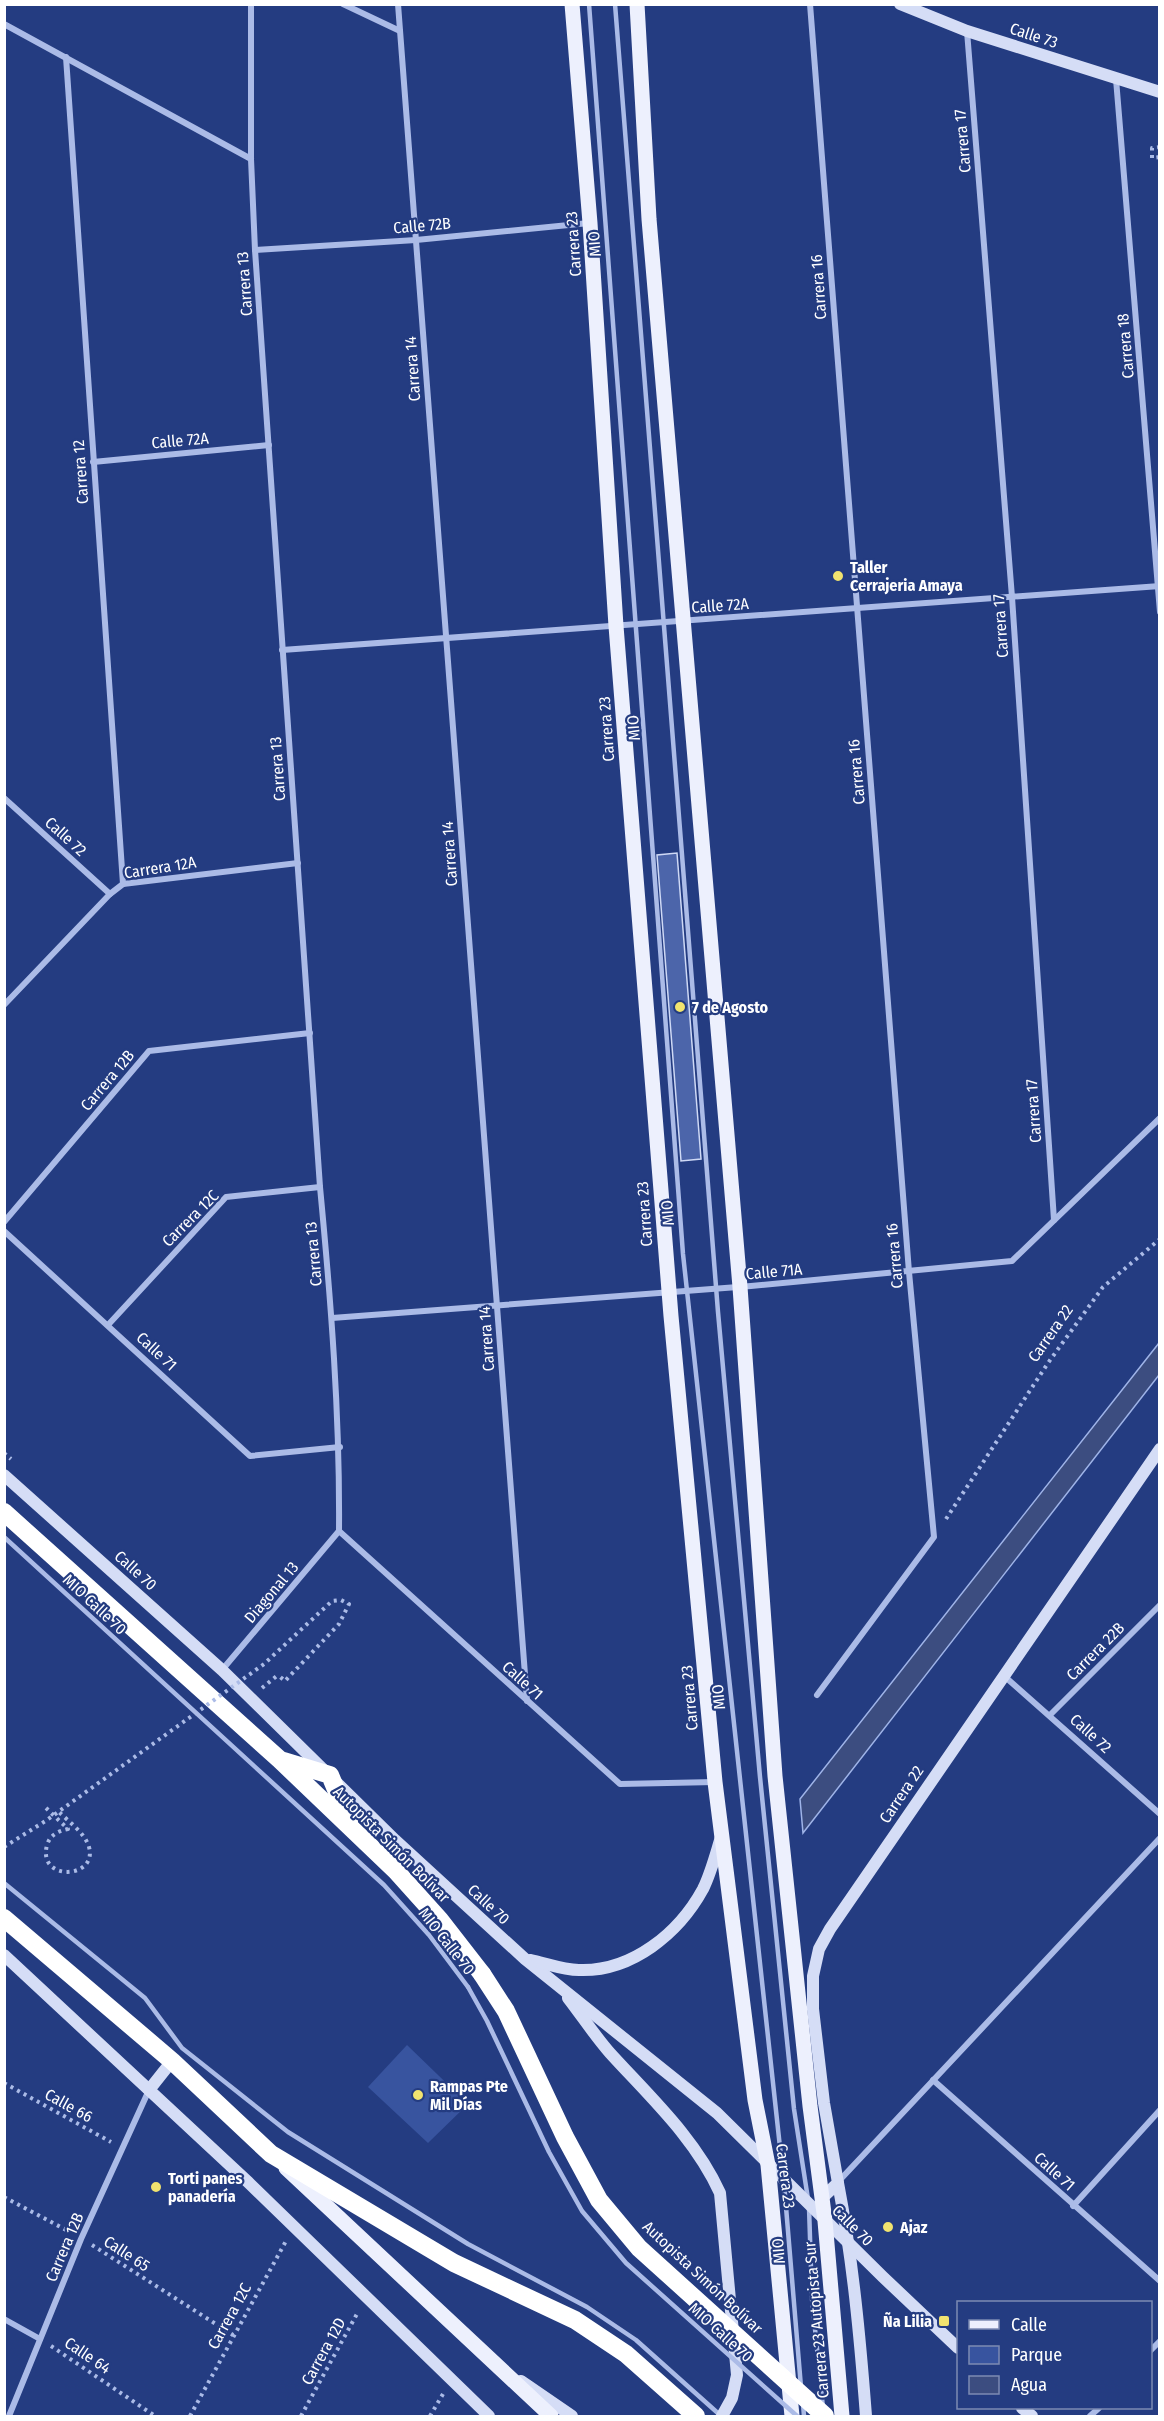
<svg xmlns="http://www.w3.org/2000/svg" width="1164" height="2421" font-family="'Fira Sans Condensed',sans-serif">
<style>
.green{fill:#38549f}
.water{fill:#3c4d80;stroke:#9fb4e8;stroke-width:1.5}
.building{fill:#4c65aa;stroke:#cfd9f5;stroke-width:1.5}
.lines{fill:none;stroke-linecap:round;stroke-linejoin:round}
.path{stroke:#abbbe7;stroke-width:4;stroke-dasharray:3 4.5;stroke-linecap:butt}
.lane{stroke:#abbbe7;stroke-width:4.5}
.street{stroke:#abbbe7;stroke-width:6}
.secondary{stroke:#d5ddf6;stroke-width:12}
.primary{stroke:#edf0fd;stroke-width:15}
.highway{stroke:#fff;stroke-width:18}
.path-bridge{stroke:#abbbe7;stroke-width:4;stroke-dasharray:3 4.5;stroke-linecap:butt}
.lane-bridge{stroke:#abbbe7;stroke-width:4.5}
.highway-bridge{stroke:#fff;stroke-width:18}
.poi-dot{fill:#f1e36f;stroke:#243c81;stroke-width:2}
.labels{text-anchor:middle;stroke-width:4.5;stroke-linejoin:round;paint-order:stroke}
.street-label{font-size:16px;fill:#fff;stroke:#243c81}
.poi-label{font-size:16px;font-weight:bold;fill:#fff;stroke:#243c81;text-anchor:start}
</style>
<rect width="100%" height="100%" fill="#243c81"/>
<path class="green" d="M407 2045 468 2104 428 2143 368 2087Z"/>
<path class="water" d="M1159 1343V1375L803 1833 800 1799Z"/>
<path class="building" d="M677 853 701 1159 681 1161 657 855Z"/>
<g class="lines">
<g class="path">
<path d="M1160 147 1152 148V158L1160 157"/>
<path d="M4 1453 11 1459"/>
<path d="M946 1519 1048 1363 1103 1287 1160 1239"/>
<path d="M262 1688 278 1675"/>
<path d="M46 1808 68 1829C58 1831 50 1835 47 1845 37 1882 98 1879 89 1847 85 1833 69 1822 59 1812"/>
<path d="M4 2083 111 2142"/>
<path d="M4 2197 70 2232"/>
<path d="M92 2245 233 2335"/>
<path d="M51 2346 155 2416"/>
<path d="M190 2416 286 2241"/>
<path d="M301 2416 358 2312"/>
<path d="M430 2416 443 2394"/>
</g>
<g class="lane">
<path d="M589 4 683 1254 783 2175"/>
<path d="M615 4 718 1312 760 1777 794 2109 808 2199"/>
<path d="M4 1537 384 1885 429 1935 468 1987"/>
<path d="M4 1883 145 1998 182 2048 288 2132 468 2244 587 2307 636 2340 720 2415"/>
<path d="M784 2183 801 2387"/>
<path d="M809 2207 812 2299 823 2408"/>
<path d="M803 2404 804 2416"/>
</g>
<g class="street">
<path d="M251 4V159L255 250 320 1187C331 1302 340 1415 339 1531"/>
<path d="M343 4 400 31"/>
<path d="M398 4 527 1701"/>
<path d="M810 4 909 1272 934 1537 817 1695"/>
<path d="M4 24 251 159"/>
<path d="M967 31 1012 597 1054 1220"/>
<path d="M66 57 123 884"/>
<path d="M1116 79 1160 612"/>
<path d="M255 250 416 240 589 223"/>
<path d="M93 462 269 445"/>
<path d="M282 650 1160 586"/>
<path d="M4 798 110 894"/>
<path d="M4 1005 110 894 123 884 298 863"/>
<path d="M4 1222 149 1051 310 1033"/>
<path d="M4 1231 250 1456 340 1447"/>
<path d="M332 1318 751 1286 1012 1261 1160 1118"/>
<path d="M108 1325 226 1197 320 1187"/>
<path d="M339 1531 620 1784 715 1782"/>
<path d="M222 1670 339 1531"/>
<path d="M1003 1675 1160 1814"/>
<path d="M1050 1715 1160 1605"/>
<path d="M933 2080 1160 2281"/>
<path d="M838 2182 1160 1838"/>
<path d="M1073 2206 1160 2110"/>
<path d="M4 2319 40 2339"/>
<path d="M1150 2351 1160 2341"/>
<path d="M9 2416 81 2239 149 2090"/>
<path d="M1090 2416 1099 2408"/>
</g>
<g class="secondary">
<path d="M900 4 967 31 1160 92"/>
<path d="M4 1475 222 1670 395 1840 525 1959 717 2113 883 2277 958 2348"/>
<path d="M4 1955 248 2182 489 2416"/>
<path d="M530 1960C545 1963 563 1970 579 1970 632 1972 679 1933 703 1889 711 1873 716 1853 721 1837"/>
<path d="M568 1998C582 2016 595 2036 610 2053 650 2097 695 2138 720 2193L737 2375 732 2398 722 2416"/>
<path d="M149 2090 172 2061"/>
<path d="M838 2183C853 2261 860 2338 866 2416"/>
<path d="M823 2197 838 2183 824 2103 813 2009V1976L819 1949 830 1929 1160 1449"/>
<path d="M521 2381 572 2416"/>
<path d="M1022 2408 1032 2416"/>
</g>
<g class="primary">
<path d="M572 4 590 223 616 626 671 1316 715 1782 755 2100 768 2165 792 2416"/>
<path d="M637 4 649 219 740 1287 775 1776 810 2106 825 2221 842 2416"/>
<path d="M286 2168 551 2416"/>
</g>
<g class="highway">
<path d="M4 1512 279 1759 396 1871 440 1920 482 1974"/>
<path d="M284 1761 330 1775 349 1821"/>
<path d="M4 1918 172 2061 271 2154 454 2263 575 2320 626 2354 696 2416"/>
</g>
<path class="path-bridge" d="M4 1847 47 1820 264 1664 332 1601 341 1600 349 1604 339 1624 285 1681 278 1675"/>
<path class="lane-bridge" d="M468 1987 487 2021 549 2152 582 2211 626 2263 797 2416"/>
<path class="highway-bridge" d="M482 1974 506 2011 565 2137 599 2200 639 2248 825 2416"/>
</g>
<g class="poi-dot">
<circle cx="838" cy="576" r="6"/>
<circle cx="680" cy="1007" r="6"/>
<circle cx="418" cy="2095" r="6"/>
<circle cx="156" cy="2187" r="6"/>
<circle cx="888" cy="2227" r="6"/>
<rect x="938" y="2315" width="12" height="12" rx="3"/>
</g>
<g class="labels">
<g class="street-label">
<text transform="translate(1034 35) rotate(18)" y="6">Calle 73</text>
<text transform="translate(962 141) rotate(-95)" y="6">Carrera 17</text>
<text transform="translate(422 225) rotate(-5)" y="6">Calle 72B</text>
<text transform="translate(573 244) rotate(-94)" y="6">Carrera 23</text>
<text transform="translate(594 244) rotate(-95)" y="6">MIO</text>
<text transform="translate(244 284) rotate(-94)" y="6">Carrera 13</text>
<text transform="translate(818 287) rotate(-94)" y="6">Carrera 16</text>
<text transform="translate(1125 346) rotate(-95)" y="6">Carrera 18</text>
<text transform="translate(412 369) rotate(-94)" y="6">Carrera 14</text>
<text transform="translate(180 440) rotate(-5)" y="6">Calle 72A</text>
<text transform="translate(80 472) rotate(-94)" y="6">Carrera 12</text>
<text transform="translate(720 605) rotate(-4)" y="6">Calle 72A</text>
<text transform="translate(1000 626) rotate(-94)" y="6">Carrera 17</text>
<text transform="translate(633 728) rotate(-94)" y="6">MIO</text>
<text transform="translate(606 729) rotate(-94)" y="6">Carrera 23</text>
<text transform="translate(277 769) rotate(-94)" y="6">Carrera 13</text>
<text transform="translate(856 772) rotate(-95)" y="6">Carrera 16</text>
<text transform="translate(66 836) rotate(42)" y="6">Calle 72</text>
<text transform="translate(449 854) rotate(-94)" y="6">Carrera 14</text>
<text transform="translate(160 867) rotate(-9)" y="6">Carrera 12A</text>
<text transform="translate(107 1080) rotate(-50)" y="6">Carrera 12B</text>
<text transform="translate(1033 1111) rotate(-94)" y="6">Carrera 17</text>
<text transform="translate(667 1213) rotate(-94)" y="6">MIO</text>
<text transform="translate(644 1214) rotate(-94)" y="6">Carrera 23</text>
<text transform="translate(190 1218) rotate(-45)" y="6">Carrera 12C</text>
<text transform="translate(313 1254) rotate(-95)" y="6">Carrera 13</text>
<text transform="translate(894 1256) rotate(-95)" y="6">Carrera 16</text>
<text transform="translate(774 1271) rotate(-5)" y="6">Calle 71A</text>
<text transform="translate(1050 1333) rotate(-55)" y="6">Carrera 22</text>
<text transform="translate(486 1339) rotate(-94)" y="6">Carrera 14</text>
<text transform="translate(157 1351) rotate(43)" y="6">Calle 71</text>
<text transform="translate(136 1570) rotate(42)" y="6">Calle 70</text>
<text transform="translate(271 1592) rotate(-50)" y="6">Diagonal 13</text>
<text transform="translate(95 1604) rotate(43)" y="6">MIO Calle 70</text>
<text transform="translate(1095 1651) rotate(-45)" y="6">Carrera 22B</text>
<text transform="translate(523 1680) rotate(42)" y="6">Calle 71</text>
<text transform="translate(718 1697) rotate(-96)" y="6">MIO</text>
<text transform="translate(689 1698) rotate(-95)" y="6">Carrera 23</text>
<text transform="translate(1091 1733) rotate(42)" y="6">Calle 72</text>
<text transform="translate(901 1794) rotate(-56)" y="6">Carrera 22</text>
<text transform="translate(392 1844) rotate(45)" y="6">Autopista Simón Bolívar</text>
<text transform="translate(489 1904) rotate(43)" y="6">Calle 70</text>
<text transform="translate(447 1941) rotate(52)" y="6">MIO Calle 70</text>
<text transform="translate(69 2105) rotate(29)" y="6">Calle 66</text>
<text transform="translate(1055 2171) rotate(42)" y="6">Calle 71</text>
<text transform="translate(786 2176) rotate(83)" y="6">Carrera 23</text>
<text transform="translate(853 2225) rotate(45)" y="6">Calle 70</text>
<text transform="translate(64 2247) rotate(-67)" y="6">Carrera 12B</text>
<text transform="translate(778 2251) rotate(-95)" y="6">MIO</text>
<text transform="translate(127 2253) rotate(33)" y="6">Calle 65</text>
<text transform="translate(703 2277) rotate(43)" y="6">Autopista Simón Bolívar</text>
<text transform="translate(229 2316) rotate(-61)" y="6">Carrera 12C</text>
<text transform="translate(816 2320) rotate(-95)" y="6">Carrera 23 Autopista Sur</text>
<text transform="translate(721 2332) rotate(42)" y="6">MIO Calle 70</text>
<text transform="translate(323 2351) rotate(-61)" y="6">Carrera 12D</text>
<text transform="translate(88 2355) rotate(34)" y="6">Calle 64</text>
</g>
<g class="poi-label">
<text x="850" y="573">Taller<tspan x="850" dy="18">Cerrajeria Amaya</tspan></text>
<text x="692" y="1013">7 de Agosto</text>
<text x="430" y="2092">Rampas Pte<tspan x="430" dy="18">Mil Días</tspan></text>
<text x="168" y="2184">Torti panes<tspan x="168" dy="18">panadería</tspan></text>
<text x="900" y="2233">Ajaz</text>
<text x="932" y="2327" text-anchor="end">Ña Lilia</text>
</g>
</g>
<rect width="1164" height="2421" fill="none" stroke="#ffffff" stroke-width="12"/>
<rect x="957" y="2301" width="195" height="108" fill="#243c81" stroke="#7c8ab3" stroke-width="1.5"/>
<rect x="969" y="2320" width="30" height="9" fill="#edf0fd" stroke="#7c8ab3" stroke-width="1.5"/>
<text x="1011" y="2331" font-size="18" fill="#ffffff">Calle</text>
<rect x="969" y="2346" width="30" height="18" fill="#38549f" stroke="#7c8ab3" stroke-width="1.5"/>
<text x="1011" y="2361" font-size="18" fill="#ffffff">Parque</text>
<rect x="969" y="2376" width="30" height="18" fill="#3c4d80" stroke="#7c8ab3" stroke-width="1.5"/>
<text x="1011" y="2391" font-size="18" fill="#ffffff">Agua</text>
</svg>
